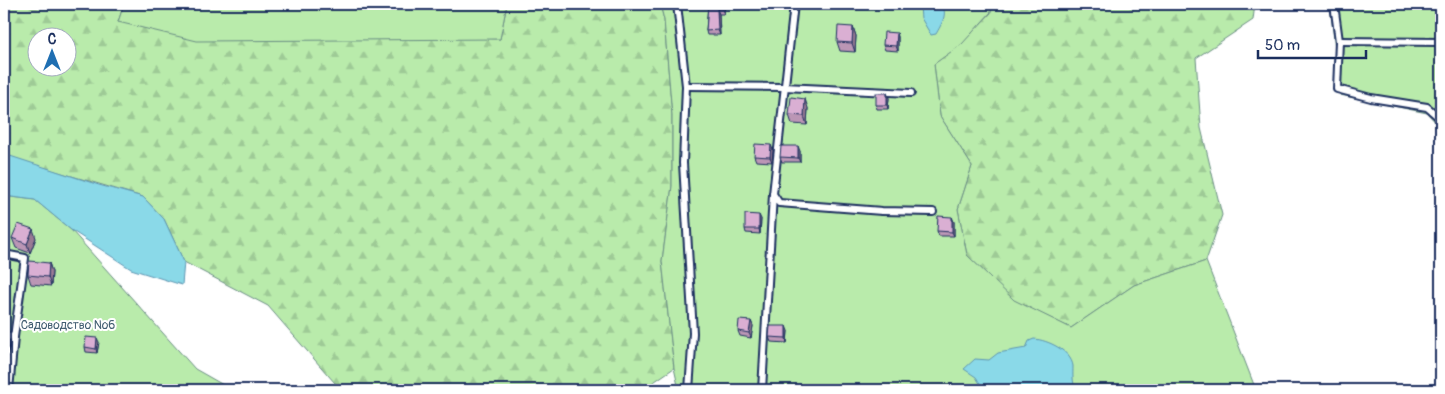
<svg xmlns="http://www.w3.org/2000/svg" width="1445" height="394" font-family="Pangolin,sans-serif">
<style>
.forest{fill:url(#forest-firs);stroke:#6a8d84;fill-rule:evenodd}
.garden{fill:#b9ebab;stroke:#6a8d84}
.water{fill:#8ad9e8;stroke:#5e95b1}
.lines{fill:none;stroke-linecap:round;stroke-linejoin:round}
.lane-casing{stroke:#1b2f5e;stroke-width:10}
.lane{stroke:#fff;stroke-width:6}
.wall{fill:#bb96b5;stroke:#1b2f5e}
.shaded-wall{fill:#997a94;stroke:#1b2f5e}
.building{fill:#daafd3;stroke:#1b2f5e}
.labels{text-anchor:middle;stroke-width:4;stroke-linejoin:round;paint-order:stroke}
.park-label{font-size:12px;fill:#425e71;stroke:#fff}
</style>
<defs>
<pattern id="forest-firs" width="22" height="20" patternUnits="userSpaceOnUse" patternTransform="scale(1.25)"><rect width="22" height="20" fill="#b9ebab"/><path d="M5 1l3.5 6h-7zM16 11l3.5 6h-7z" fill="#9eca96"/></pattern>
</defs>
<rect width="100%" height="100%" fill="#fff"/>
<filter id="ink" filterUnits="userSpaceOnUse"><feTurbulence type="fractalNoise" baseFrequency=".02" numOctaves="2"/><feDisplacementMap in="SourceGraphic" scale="10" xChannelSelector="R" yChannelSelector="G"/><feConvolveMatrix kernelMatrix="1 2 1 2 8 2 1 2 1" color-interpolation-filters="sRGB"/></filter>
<g filter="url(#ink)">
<g class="forest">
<path d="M4 4H124L118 22 500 39 507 4H660L664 20 672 115V186L662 261 674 368 642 390H341L268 306 184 262 164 219 143 197 4 156ZM38 38H68V68H38Z"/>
<path d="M991 4H1255L1253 20 1196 58 1201 128 1222 215 1206 261 1134 285 1071 328 1014 301 967 255 958 209 972 166 940 116 934 64 962 43 991 13Z"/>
</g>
<g class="garden">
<path d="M124 4H507L500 39 197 41 118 22Z"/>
<path d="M660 4H991V12L962 44 934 64 940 116 972 166 958 209 967 255 1014 300 1071 328 1134 285 1206 261 1256 390H679L674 368 662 261 672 186V115L664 20Z"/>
<path d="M1330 4H1441V128L1427 113 1340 95Z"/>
<path d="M4 196 35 200 71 230 195 369 232 390H4Z"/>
</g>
<g class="water">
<path d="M923 4H941C949 13 941 25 936 34L931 35 921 18 920 7Z"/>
<path d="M4 154 99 185 143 197 164 219 184 262 182 285 131 269 71 230 35 200 4 196Z"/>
<path d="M1034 339C1048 340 1071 351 1073 366 1073 375 1072 381 1076 390H984L976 377 964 369 975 359 989 360 998 353 1026 348 1029 341Z"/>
</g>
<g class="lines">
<g class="lane-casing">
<g id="lane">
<path d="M677 4 686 86 683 163 693 333 689 390"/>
<path d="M794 4 773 194 779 203 882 211 933 212"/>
<path d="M1334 4 1339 41 1337 89 1371 98 1427 107 1441 119"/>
<path d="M1339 41 1441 42"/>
<path d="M686 86 784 87 911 93"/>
<path d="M4 254 25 258 14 337"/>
<path d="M4 336 14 337 9 390"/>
<path d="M762 390 773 194"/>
</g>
</g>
<use href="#lane" class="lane"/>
</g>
<g class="wall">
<path d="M708 4H725L724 14H719L720 35H707L706 31Z"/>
<path d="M853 27 856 36 855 52 840 51 837 42Z"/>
<path d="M897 33 898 37V51L885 50 883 45Z"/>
<path d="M887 93 889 98 888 109H877L876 105Z"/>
<path d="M808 108 807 125 792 124 789 115Z"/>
<path d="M773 150 772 162 756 161 754 156Z"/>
<path d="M800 151V162H782L780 157Z"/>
<path d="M952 217 954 222V236H939L937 231Z"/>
<path d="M761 219 760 234 746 233 745 229Z"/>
<path d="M12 238H36L30 253 16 248Z"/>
<path d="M49 263 52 272 51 286 31 284 28 275Z"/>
<path d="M751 321 753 326 751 338 740 336 738 331Z"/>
<path d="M788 331 787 343 771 342 769 337Z"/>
<path d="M99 342 97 353 86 352 85 347Z"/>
</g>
<g class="shaded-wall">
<path d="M722 4H725L724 14 722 9Z"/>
<path d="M717 9 719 14 720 35 718 30Z"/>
<path d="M853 27 856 36 855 52 852 43Z"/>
<path d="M897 33 898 37V51L896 46Z"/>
<path d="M887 93 889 98 888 109 887 105Z"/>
<path d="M805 99 808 108 807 125 804 116Z"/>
<path d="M771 145 773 150 772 162 770 157Z"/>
<path d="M798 146 800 151V162L798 158Z"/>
<path d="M759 215 761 219 760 234 759 229Z"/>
<path d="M952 217 954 222V236L952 232Z"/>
<path d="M33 229 36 238 30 253 27 244Z"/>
<path d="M49 263 52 272 51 286 48 277Z"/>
<path d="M751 321 753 326 751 338 749 333Z"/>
<path d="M786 326 788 331 787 343 786 338Z"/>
<path d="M97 338 99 342 97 353 96 349Z"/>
</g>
<g class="building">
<path d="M708 4H722V9H717L718 30 706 31Z"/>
<path d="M838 26 853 27 852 43 837 42Z"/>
<path d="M884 32 897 33 896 46 883 45Z"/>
<rect x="876" y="93" width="11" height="12"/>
<path d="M791 97 805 99 804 116 789 115Z"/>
<path d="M755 144 771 145 770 157 754 156Z"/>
<path d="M781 146H798V158L780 157Z"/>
<path d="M745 214 759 215V229H745Z"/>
<path d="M938 216 952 217V232L937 231Z"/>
<path d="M18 224 33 229 27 244 12 238Z"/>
<path d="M29 261 49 263 48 277 28 275Z"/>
<path d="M739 320 751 321 749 333 738 331Z"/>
<path d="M770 326H786V338L769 337Z"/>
<path d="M86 337 97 338 96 349 85 347Z"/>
</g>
</g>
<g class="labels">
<g class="park-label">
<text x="68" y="329">Садоводство №6</text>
</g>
</g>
<rect width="1445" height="394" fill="none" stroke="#fff" stroke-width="20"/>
<rect x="10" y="10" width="1425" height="374" fill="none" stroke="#1b2f5e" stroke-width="2" filter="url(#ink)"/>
<g transform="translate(52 52)"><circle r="24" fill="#ffffff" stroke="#a4acbf"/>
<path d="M0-4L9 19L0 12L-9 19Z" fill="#1f6fb2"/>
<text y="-8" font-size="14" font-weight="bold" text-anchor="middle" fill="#1b2f5e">С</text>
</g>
<path d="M1258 50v8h108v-8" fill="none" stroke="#1b2f5e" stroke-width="2.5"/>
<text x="1265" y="50" font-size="15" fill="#1b2f5e" stroke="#ffffff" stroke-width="4" paint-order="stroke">50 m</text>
</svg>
